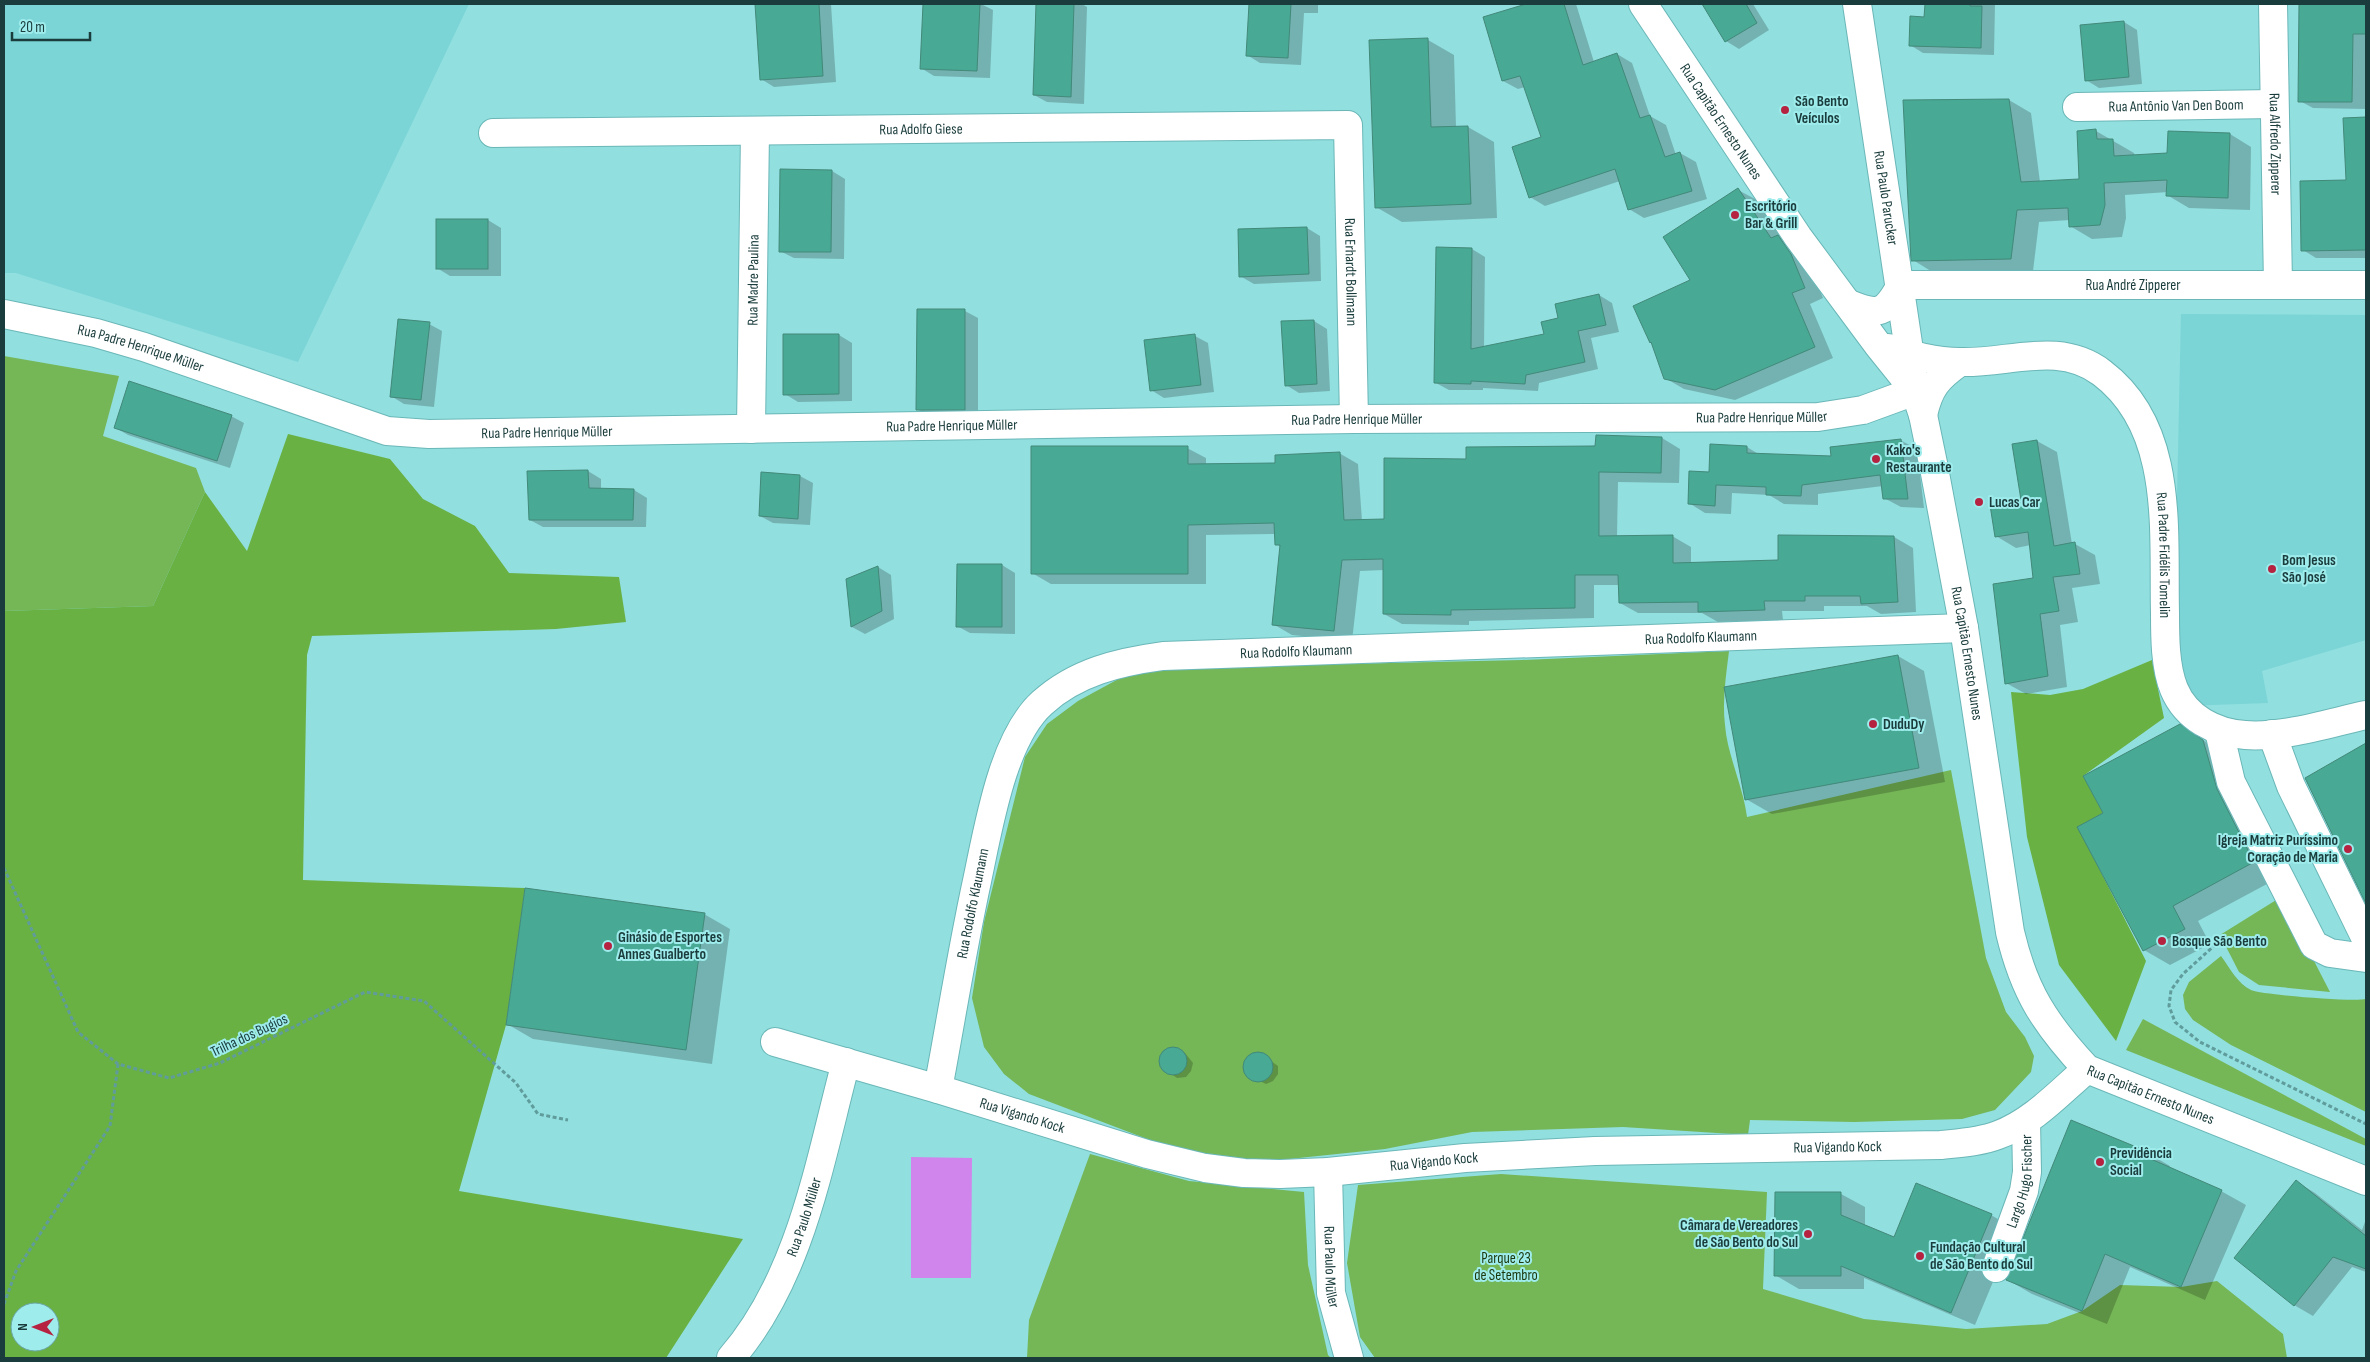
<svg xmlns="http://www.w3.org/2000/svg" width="2370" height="1362" font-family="'Sofia Sans Condensed',sans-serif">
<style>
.built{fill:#7bd4d5}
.green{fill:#75b656}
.forest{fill:#69b143;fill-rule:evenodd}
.water{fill:#d085ec}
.shadow{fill:#0003}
.building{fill:#48a994;stroke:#428979}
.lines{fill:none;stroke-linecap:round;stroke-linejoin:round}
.minor-casing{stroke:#6bb7b8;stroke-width:30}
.major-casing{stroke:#6bb7b8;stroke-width:30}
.path{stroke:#609c9c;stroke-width:3;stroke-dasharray:4 2.5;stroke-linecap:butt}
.minor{stroke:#fff;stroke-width:28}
.major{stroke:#fff;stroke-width:28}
.poi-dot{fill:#b52340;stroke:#9eecec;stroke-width:2}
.labels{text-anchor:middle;stroke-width:4;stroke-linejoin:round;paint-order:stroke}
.poi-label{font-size:15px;font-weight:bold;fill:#1b3c3c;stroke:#9eecec;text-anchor:start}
.street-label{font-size:15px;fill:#1b3c3c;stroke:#9eecec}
.park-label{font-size:15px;fill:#1b370b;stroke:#9eecec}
</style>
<rect width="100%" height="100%" fill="#91dfdf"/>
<g class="built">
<path d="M4 4H469L298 362 16 273H4Z"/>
<path d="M2181 314 2366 315V640L2262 671 2268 703 2183 706 2180 658 2177 499Z"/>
</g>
<g class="green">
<path d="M4 356 119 376 103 436 196 468 205 492 153 606 4 611Z"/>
<path d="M1729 651C1726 676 1722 701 1725 725 1727 754 1743 786 1747 817L1951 770 1986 958 2006 1012 2025 1037 2034 1056 2031 1072 1995 1110 1962 1119 1854 1122 1750 1120 1748 1135 1623 1127 1472 1132 1385 1149 1240 1164 1184 1153 1029 1094 1004 1074 984 1047 972 998 984 922 1025 757 1047 724 1078 701 1124 676 1164 668 1522 660Z"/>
<path d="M2281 897 2330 992 2259 985 2239 972 2220 935Z"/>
<path d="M2221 956C2229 967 2238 984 2251 990 2263 995 2353 1002 2366 999V1112L2231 1045 2193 1020 2185 1009 2183 995 2189 982Z"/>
<path d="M2143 1019 2366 1139V1146L2126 1050Z"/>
<path d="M1090 1154 1189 1181 1304 1192 1308 1265 1328 1355 1331 1358H1027L1029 1320Z"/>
<path d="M1501 1174 1767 1192 1763 1289 1864 1319 1966 1329 2047 1324 2082 1311 2120 1285 2181 1287 2217 1281 2283 1334 2287 1358H1375L1360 1337 1347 1263 1358 1185Z"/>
</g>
<g class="forest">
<path d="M288 434 390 459 423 499 475 526 509 573 619 577 626 622 556 629 312 636 307 655 303 880 525 888 506 1025 459 1191 743 1239 666 1358H4V611L153 606 205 492 247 551ZM20 1312H50V1342H20Z"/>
<path d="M2152 660 2164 718 2083 776 2103 813 2078 827 2146 961 2116 1041 2059 965 2027 837 2011 692 2050 695 2083 689Z"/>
</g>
<path class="water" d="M911 1157 972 1158 971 1278H911Z"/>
<g class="shadow">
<path d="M756 4H831L836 82 774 87 761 79Z"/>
<path d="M924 4H981L993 10 990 78 934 76 921 68Z"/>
<path d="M1037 4H1082L1087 7 1084 104 1047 102 1034 95Z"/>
<path d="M1250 4H1318V13H1304L1301 65 1260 63 1247 55Z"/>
<path d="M1530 4H1576L1594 62 1617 54 1632 63 1650 116 1666 125 1676 155 1680 153 1696 162 1707 199 1644 218 1629 209 1620 181 1545 206 1530 197 1542 138 1525 87 1518 89 1503 81 1484 18Z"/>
<path d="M1703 4H1753L1769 30 1739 49 1726 41Z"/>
<path d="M1926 4H1995L1994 55 1923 53 1910 45 1925 18Z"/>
<path d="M2300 4H2366L2365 109 2313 108 2300 101Z"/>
<path d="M2124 22 2137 30 2142 84 2099 88 2086 80Z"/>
<path d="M1428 40 1454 55 1456 127H1468L1494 142 1497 218 1402 222 1376 207Z"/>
<path d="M2009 100 2031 113 2040 182 2080 180 2096 131 2134 153 2135 156 2169 155 2230 134 2251 147 2250 210 2189 208 2167 195 2168 192 2125 195 2126 218 2122 237 2092 239 2070 226V220L2039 222 2033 271 1934 273 1913 260Z"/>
<path d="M782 170 832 171 845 179 844 259 794 258 780 251Z"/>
<path d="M1738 190 1757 200 1782 239 1797 247 1809 265 1823 298 1810 304 1833 358 1735 400 1684 389 1665 378 1653 343 1650 342 1692 281Z"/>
<path d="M2302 194 2366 195V258H2316L2303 250Z"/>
<path d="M488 220 501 228V276H450L437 268Z"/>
<path d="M1307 228 1320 236 1321 281 1254 284 1240 276Z"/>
<path d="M1472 249 1485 257 1484 348 1545 335 1599 295 1612 303 1619 332 1591 338 1598 369 1539 383 1538 391 1483 388V390H1449L1436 383Z"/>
<path d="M918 311H965L978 318V416H930L917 409Z"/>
<path d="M1314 321 1327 329 1330 391 1299 393 1286 385Z"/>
<path d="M429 324 442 331 434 407 404 404 391 396Z"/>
<path d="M839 335 852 343V401L798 402 785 394Z"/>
<path d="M1195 336 1208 343 1214 392 1164 398 1151 390Z"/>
<path d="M231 416 244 423 230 468 128 435 116 428Z"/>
<path d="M1662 438 1680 449 1679 483 1618 482 1617 537 1672 536 1691 547V564L1779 561V536L1894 537 1913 548 1916 612 1881 614 1867 606H1824V611H1782L1783 620 1718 622 1702 613H1638L1620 603V585H1594V618L1469 621V625L1402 624 1384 614V570L1360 571 1352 641 1292 635 1273 624 1281 547 1276 544V534L1206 535V584H1051L1032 573 1187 448 1206 458V465L1276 464 1339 453 1358 464 1362 521 1385 520 1467 460Z"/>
<path d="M1900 440 1917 449 1924 508 1901 507 1884 498 1883 486 1818 494V505L1784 504 1769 495 1732 493 1731 514 1705 513 1689 503 1710 474 1747 447 1760 455 1833 457Z"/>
<path d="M2037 441 2057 452 2072 544H2075L2095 555 2100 584 2072 588 2078 622 2060 625 2067 687 2026 694 2006 683 2035 579 2031 545 2016 548 1996 536 2022 501 2013 445Z"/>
<path d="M588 471 601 479V489L634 490 647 498 646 527H543L530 520Z"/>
<path d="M800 476 813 483 810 525 773 523 760 516Z"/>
<path d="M1002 565 1015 573V634L970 633 957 626Z"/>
<path d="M878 567 891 575 894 619 865 634 852 627 847 579Z"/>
<path d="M1898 656 1924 671 1945 782 1772 814 1746 799Z"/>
<path d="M2180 726 2229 756 2280 877 2198 921 2210 944 2170 965 2144 950 2104 814Z"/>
<path d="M2366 745V901L2306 778Z"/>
<path d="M704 914 730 929 712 1064 533 1039 507 1024Z"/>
<path d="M1174 1048 1185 1053 1193 1063 1191 1071 1186 1077 1177 1078 1164 1069 1161 1057 1165 1050Z"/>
<path d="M1260 1053 1278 1066V1074L1273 1081 1266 1084 1247 1075 1244 1067 1251 1055Z"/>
<path d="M2072 1121 2146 1152 2170 1166 2169 1168 2221 1191 2246 1205 2205 1300 2130 1267 2107 1324 2032 1294 2008 1280Z"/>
<path d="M2297 1182 2315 1193 2362 1230 2366 1219V1272L2352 1267 2313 1316 2294 1305Z"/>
<path d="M1841 1194 1865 1207V1226L1894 1239 1991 1215 2015 1229 1975 1325 1864 1278V1289H1799L1775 1275Z"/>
</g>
<g class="building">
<path d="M755 4H819L823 76 760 80Z"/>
<path d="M923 4H980L977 71 920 69Z"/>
<path d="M1036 4H1074L1071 97 1033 95Z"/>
<path d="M1249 4H1291L1288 58 1246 56Z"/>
<path d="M1526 4H1564L1583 65 1617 53 1640 118 1650 115 1665 157 1680 152 1692 191 1628 210 1615 169 1529 198 1512 147 1541 137 1520 76 1502 81 1483 17Z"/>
<path d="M1702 4H1746L1757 23 1725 42Z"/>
<path d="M1925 4H1970V6H1982L1981 48 1909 46 1910 16 1924 17Z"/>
<path d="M2299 4H2366V34H2353L2352 102H2298Z"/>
<path d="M2124 21 2129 77 2085 81 2080 25Z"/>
<path d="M1428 38 1431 127 1468 126 1471 204 1375 208 1369 40Z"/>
<path d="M2009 99 2021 182 2079 179 2077 131 2096 129 2097 139H2113L2114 156 2167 153 2168 131 2230 133 2228 198 2166 196 2167 180 2104 183 2105 205 2100 225 2069 227 2068 208 2017 210 2011 259 1911 261 1903 100Z"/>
<path d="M2366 117V250L2301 251 2300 181 2346 180 2343 118Z"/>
<path d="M780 169 832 170 831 252H779Z"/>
<path d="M1738 188 1771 238 1778 235 1791 254 1805 288 1792 293 1815 347 1715 390 1664 379 1651 342 1650 343 1633 306 1690 280 1663 237Z"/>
<rect x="436" y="219" width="52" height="50"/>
<path d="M1307 227 1309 274 1239 277 1238 229Z"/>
<path d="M1436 247 1472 248 1471 349 1544 334 1541 322 1558 318 1555 304 1599 294 1606 325 1578 331 1585 362 1526 375 1525 384 1471 381V384L1434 383Z"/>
<path d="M917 309H965V410H916Z"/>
<path d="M398 319 430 322 421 400 390 397Z"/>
<path d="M1314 320 1317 384 1285 386 1281 321Z"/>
<path d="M783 334H839V394L783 395Z"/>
<path d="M1195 334 1201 385 1150 391 1144 340Z"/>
<path d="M129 381 232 415 217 461 114 428Z"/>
<path d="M1596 435 1662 437 1661 473 1599 472V536L1673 535V563L1778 560V535L1894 536 1898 602 1861 604 1860 596H1805V601H1764L1765 610 1698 612V602L1619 603 1618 575H1575V608L1451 610V615L1383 614V559L1342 560 1334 631 1272 625 1280 545H1275L1274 523 1188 525V574H1031V446H1188V464L1275 463V455L1340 452 1344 520 1384 519V458L1466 459V447L1595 446Z"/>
<path d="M1901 439 1908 499H1883L1880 475 1802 485 1801 496 1766 495V487L1716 485 1715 506 1688 504 1689 471 1709 472 1710 444 1747 446V453L1831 456 1830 447Z"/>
<path d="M2037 440 2054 546 2075 542 2080 574 2053 577 2059 611 2040 614 2048 676 2005 684 1993 584 2033 578 2028 532 1995 537 1990 505 2021 500 2012 444Z"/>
<path d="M588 470 589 488 634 489 633 520H529L527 471Z"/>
<path d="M761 472 800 475 798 519 759 516Z"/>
<path d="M957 564H1002V627H956Z"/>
<path d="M878 566 882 611 851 627 846 579Z"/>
<path d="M1898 655 1919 768 1745 800 1724 687Z"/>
<path d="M2180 724 2203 740 2217 789 2254 862 2173 906 2185 929 2143 951 2077 827 2103 813 2083 776Z"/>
<path d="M2366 743V904L2305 778Z"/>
<path d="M525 888 705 913 686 1050 506 1025Z"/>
<circle cx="1173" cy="1061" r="14"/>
<circle cx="1258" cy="1067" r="15"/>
<path d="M2071 1120 2146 1151 2144 1156 2222 1190 2181 1287 2105 1254 2082 1311 2006 1280Z"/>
<path d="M2296 1180 2366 1236V1269L2333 1257 2294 1306 2234 1258Z"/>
<path d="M1916 1183 1992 1214 1951 1313 1841 1266V1276H1774L1775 1192H1841V1215L1894 1237Z"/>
</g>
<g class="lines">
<g class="minor-casing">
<g id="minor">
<path id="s1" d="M2273 4 2278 285"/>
<path id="s2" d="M2077 107 2274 104"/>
<path id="s3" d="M493 133 1348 125 1354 419"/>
<path id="s4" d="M1901 285H2366"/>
<path id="s5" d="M4 314 96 333 144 347 387 431 429 434 1354 419 1818 417 1863 410 1915 391"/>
<path id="s6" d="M1888 348C1911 355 1935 362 1960 362 2008 364 2059 340 2102 373 2175 428 2163 531 2165 613 2165 637 2165 667 2174 689 2186 718 2215 733 2245 735 2283 738 2329 723 2366 715"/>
<path d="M1923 415C1929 388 1937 378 1960 362"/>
<path id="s7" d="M751 429 755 131"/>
<path d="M2219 731 2231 782 2314 945 2330 953 2366 958"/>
<path d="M2272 734 2291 786 2366 939"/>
<path id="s8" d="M775 1042 938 1089 1147 1154 1205 1168 1244 1173 1280 1174 1328 1172 1465 1158 1595 1151 1941 1145C1960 1143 1980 1142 1998 1135 2033 1122 2060 1092 2087 1069"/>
<path id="s9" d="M938 1089C951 1020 962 950 977 881 988 830 1002 739 1042 703 1076 672 1119 662 1163 656L1964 628"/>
<path id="s10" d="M1328 1172 1331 1293 1349 1358"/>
<path id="s11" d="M1996 1268 2024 1191 2027 1172 2026 1121"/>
<path id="s12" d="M731 1358C801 1277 819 1163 846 1062"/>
</g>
</g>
<g class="major-casing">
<g id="major">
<path id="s13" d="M1643 4 1798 237 1878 345 1915 391 1923 415 1934 468 1964 628 2010 932C2024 992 2045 1024 2087 1069L2366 1181"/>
<path id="s14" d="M1857 4 1915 390"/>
<path d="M1849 304C1879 316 1885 314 1901 285"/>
</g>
</g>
<g class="path">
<path d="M4 868 78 1032 118 1064 169 1078 220 1063 365 992 424 1001 516 1083 538 1114 568 1120"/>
<path d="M2216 944 2183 974 2171 990 2169 1006 2175 1022 2200 1042 2366 1124"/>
<path d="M4 1304 16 1271 110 1126 118 1064"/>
</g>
<use href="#minor" class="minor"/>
<use href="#major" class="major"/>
</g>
<g class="poi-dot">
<circle cx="1785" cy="110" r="5"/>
<circle cx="1735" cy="215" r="5"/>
<circle cx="1876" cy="459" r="5"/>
<circle cx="1979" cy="502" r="5"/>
<circle cx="2272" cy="569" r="5"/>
<circle cx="1873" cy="724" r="5"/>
<circle cx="2348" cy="849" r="5"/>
<circle cx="2162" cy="941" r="5"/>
<circle cx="608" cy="946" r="5"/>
<circle cx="2100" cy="1162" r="5"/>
<circle cx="1808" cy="1234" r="5"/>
<circle cx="1920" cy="1256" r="5"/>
</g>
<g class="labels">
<g class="poi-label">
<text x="1795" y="106">São Bento<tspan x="1795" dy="17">Veículos</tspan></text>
<text x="1745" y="211">Escritório<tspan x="1745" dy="17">Bar &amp; Grill</tspan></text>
<text x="1886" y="455">Kako's<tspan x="1886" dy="17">Restaurante</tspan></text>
<text x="1989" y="507">Lucas Car</text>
<text x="2282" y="565">Bom Jesus<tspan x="2282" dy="17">São José</tspan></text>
<text x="1883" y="729">DuduDy</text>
<text x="2338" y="845" text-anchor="end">Igreja Matriz Puríssimo<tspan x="2338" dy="17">Coração de Maria</tspan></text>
<text x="618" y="942">Ginásio de Esportes<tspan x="618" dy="17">Annes Gualberto</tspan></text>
<text x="2172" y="946">Bosque São Bento</text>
<text x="2110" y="1158">Previdência<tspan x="2110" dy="17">Social</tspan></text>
<text x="1798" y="1230" text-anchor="end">Câmara de Vereadores<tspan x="1798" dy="17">de São Bento do Sul</tspan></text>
<text x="1930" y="1252">Fundação Cultural<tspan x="1930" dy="17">de São Bento do Sul</tspan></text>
</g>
<g class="street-label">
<text dy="5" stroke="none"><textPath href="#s2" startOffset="99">Rua Antônio Van Den Boom</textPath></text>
<text dy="5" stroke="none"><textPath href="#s13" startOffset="141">Rua Capitão Ernesto Nunes</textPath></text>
<text dy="5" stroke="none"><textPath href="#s3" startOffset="428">Rua Adolfo Giese</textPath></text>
<text dy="5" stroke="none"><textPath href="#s1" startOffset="140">Rua Alfredo Zipperer</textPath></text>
<text dy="5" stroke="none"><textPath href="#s14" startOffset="196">Rua Paulo Parucker</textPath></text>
<text dy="5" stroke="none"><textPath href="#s3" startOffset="1002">Rua Erhardt Bollmann</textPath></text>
<text dy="5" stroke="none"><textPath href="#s7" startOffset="149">Rua Madre Paulina</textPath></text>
<text dy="5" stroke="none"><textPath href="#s4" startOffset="232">Rua André Zipperer</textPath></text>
<text dy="5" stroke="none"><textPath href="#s5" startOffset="141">Rua Padre Henrique Müller</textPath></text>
<text dy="5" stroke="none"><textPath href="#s5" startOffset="1776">Rua Padre Henrique Müller</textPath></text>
<text dy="5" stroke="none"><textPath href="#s5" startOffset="1371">Rua Padre Henrique Müller</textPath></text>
<text dy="5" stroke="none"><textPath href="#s5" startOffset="966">Rua Padre Henrique Müller</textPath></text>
<text dy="5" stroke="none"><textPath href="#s5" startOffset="561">Rua Padre Henrique Müller</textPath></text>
<text dy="5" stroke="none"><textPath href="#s6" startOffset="420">Rua Padre Fidélis Tomelin</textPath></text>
<text dy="5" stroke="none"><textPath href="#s9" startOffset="1074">Rua Rodolfo Klaumann</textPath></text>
<text dy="5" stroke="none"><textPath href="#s9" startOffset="669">Rua Rodolfo Klaumann</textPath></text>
<text dy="5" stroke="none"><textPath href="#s13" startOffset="741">Rua Capitão Ernesto Nunes</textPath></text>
<text dy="5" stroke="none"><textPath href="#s9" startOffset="189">Rua Rodolfo Klaumann</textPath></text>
<text transform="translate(249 1035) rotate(-25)" y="5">Trilha dos Bugios</text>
<text dy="5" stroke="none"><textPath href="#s13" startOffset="1251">Rua Capitão Ernesto Nunes</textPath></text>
<text dy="5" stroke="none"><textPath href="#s8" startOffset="258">Rua Vigando Kock</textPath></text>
<text dy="5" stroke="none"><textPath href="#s8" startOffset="1082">Rua Vigando Kock</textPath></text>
<text dy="5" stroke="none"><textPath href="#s8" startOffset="678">Rua Vigando Kock</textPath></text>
<text dy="5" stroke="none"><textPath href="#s11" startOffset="91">Largo Hugo Fischer</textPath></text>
<text dy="5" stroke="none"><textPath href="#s12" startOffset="160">Rua Paulo Müller</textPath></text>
<text dy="5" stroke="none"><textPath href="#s10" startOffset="95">Rua Paulo Müller</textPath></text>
</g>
<g class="park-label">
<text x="1506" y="1263">Parque 23<tspan x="1506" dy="17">de Setembro</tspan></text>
</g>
</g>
<rect width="2370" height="1362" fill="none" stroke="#1b3c3c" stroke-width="10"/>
<g transform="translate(35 1327) rotate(270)"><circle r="24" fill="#9eecec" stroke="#6aa6a6"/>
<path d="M0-4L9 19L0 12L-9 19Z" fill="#b52340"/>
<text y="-8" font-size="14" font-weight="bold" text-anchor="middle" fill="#1b3c3c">N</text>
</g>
<path d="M12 32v8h78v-8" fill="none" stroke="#1b3c3c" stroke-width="2.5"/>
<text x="20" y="32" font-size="15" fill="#1b3c3c" stroke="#9eecec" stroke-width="4" paint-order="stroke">20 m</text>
</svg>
